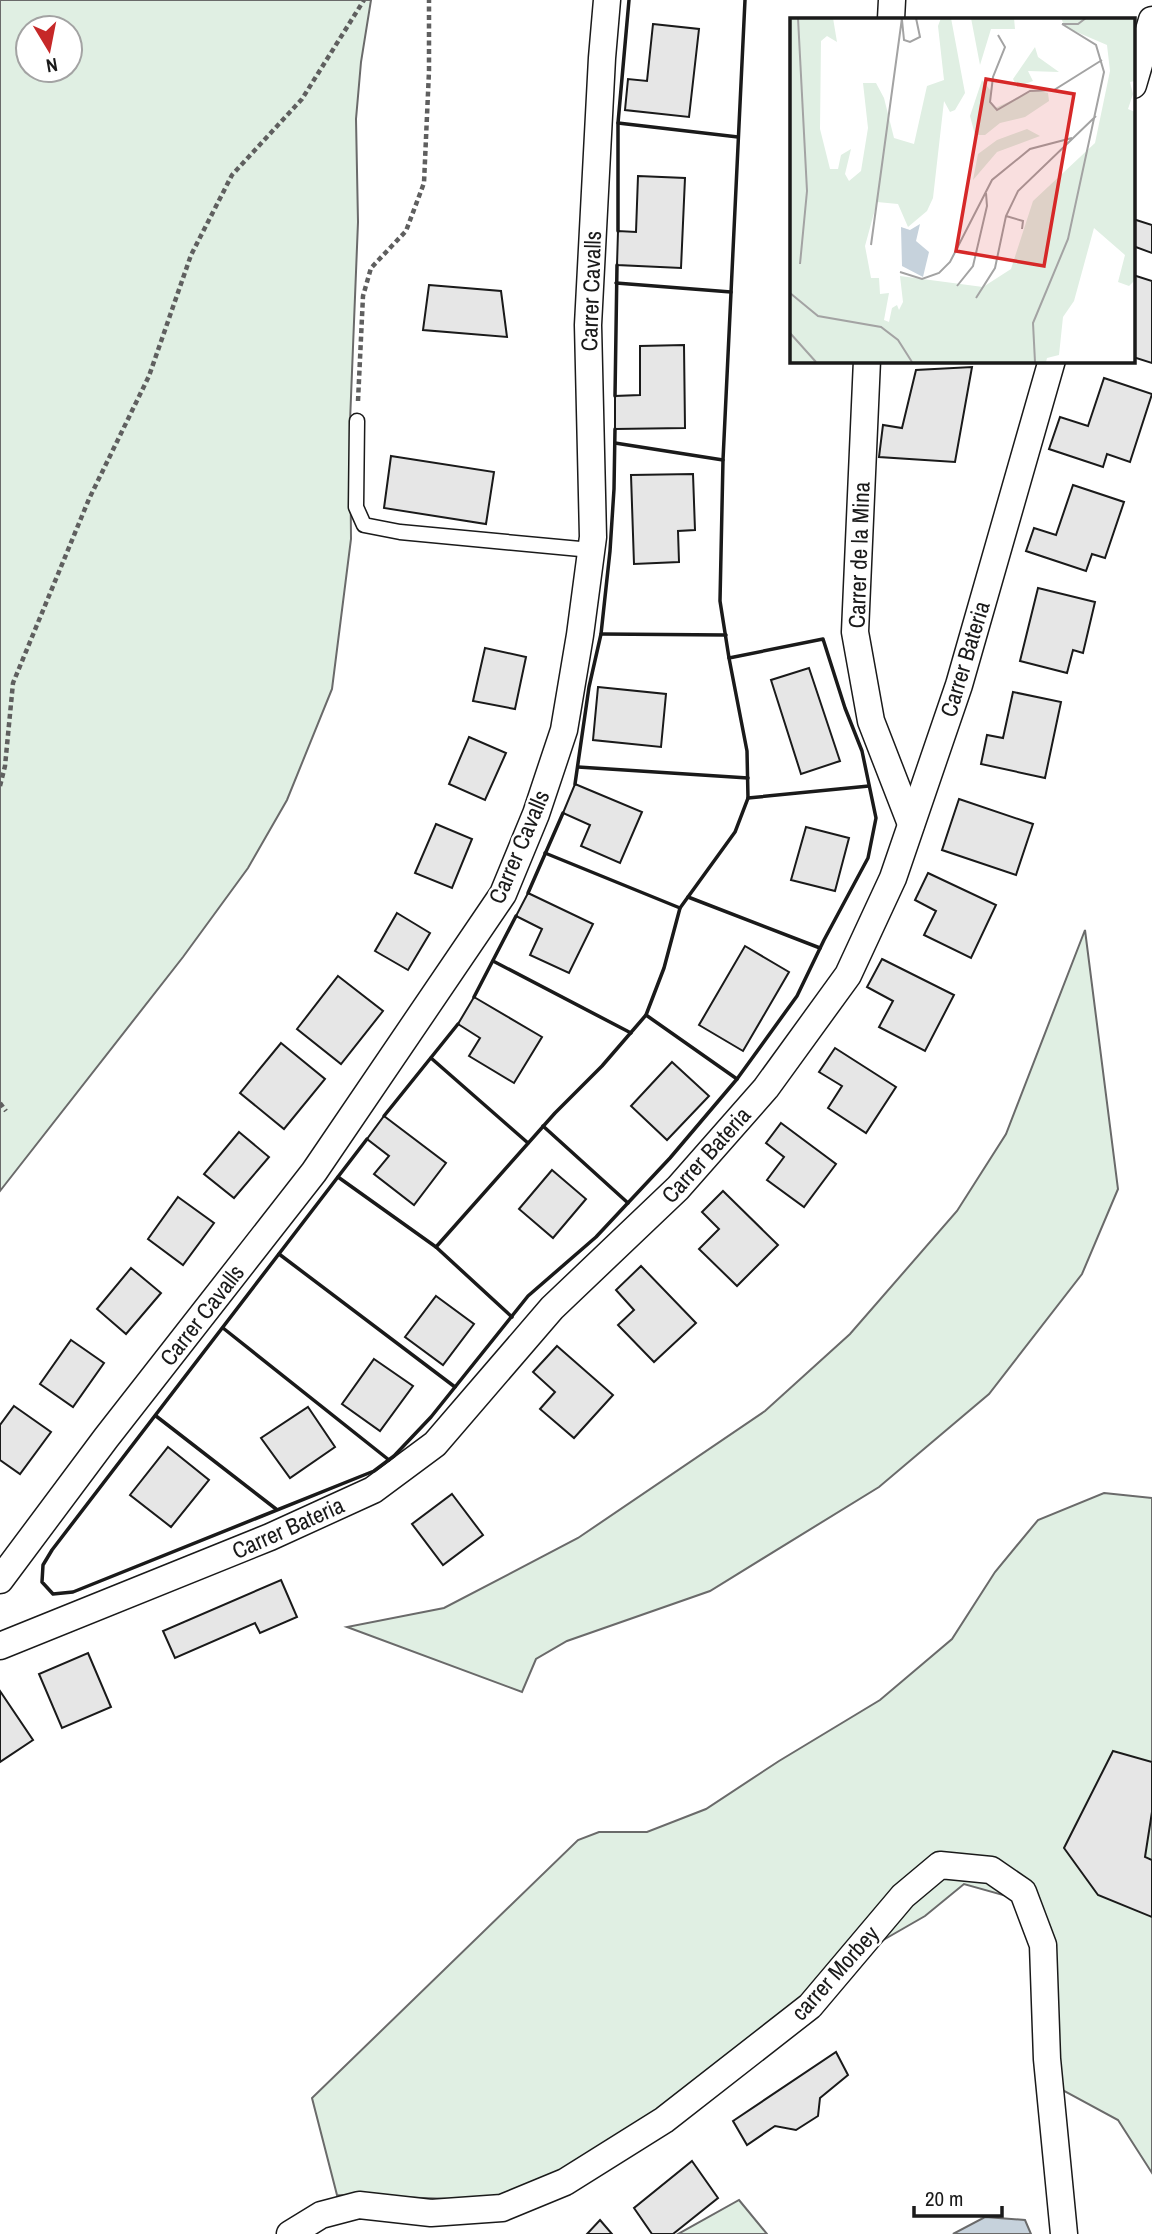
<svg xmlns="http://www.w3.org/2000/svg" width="1152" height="2234" font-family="'Archivo Narrow',sans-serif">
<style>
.green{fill:#e0efe3;stroke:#6a6a6a;stroke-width:2;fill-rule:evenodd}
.water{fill:#c6d2dc;stroke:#6a6a6a;stroke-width:2}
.building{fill:#e6e6e6;stroke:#1a1a1a;stroke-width:2}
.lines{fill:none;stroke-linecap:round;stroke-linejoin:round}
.service-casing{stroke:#1a1a1a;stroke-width:17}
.minor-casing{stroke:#1a1a1a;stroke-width:29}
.path{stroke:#5f5f5f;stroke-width:4.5;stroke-dasharray:5 3.5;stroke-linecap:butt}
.service{stroke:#fff;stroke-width:14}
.minor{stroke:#fff;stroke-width:26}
.wall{stroke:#1a1a1a;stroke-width:3.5}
.labels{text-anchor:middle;stroke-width:5;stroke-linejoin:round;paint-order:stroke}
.street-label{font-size:23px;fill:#1a1a1a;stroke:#fff}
.inset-road{fill:none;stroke:#a3a3a3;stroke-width:2}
.view{fill:#d62828;fill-opacity:0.15;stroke:#d62828;stroke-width:3.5}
.inset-edge{fill:none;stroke:#1a1a1a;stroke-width:3.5}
</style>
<rect width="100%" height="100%" fill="#fff"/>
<g class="green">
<path d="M0 0H371L361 62 356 119 358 222 350 422 351 539 332 689 287 800 248 868 183 957 0 1191ZM28 28H70V70H28Z"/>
<path d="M1085 930 1118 1189 1082 1274 989 1394 879 1487 710 1591 567 1641 536 1659 522 1692 347 1627 444 1608 578 1538 765 1411 850 1334 957 1211 1006 1134Z"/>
<path d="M1104 1493 1152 1498V2173L1118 2120 1053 2085 1042 1947 1014 1898 964 1884 925 1916 845 1962 668 2105 509 2201 337 2195 312 2098 578 1840 599 1832H647L706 1809 779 1761 880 1700 952 1639 995 1572 1038 1520Z"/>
<path d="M739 2200 767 2234H678Z"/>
</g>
<path class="water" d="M985 2217 1025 2220 1031 2234H953Z"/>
<g class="building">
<path d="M653 24 699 29 689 117 625 110 628 79 647 81Z"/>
<path d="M638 176 685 178 681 268 617 265 618 231 636 232Z"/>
<path d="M1133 219 1152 225V253L1133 246Z"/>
<path d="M1133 275 1152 281V363L1133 357Z"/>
<path d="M429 285 501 291 507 337 423 330Z"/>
<path d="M684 345 685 428 615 429V396L640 395V346Z"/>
<path d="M972 367 955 462 879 457 883 425 902 428 916 370Z"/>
<path d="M1104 378 1152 394 1130 462 1107 454 1103 467 1049 449 1060 417 1088 426Z"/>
<path d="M391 456 494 472 486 524 384 508Z"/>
<path d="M693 474 695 530 678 531 679 562 634 564 631 475Z"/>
<path d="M1073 485 1124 502 1105 558 1092 554 1086 571 1026 551 1034 528 1056 535Z"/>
<path d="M1038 588 1095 602 1083 653 1073 650 1067 673 1020 661Z"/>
<path d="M485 648 526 657 515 709 473 701Z"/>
<path d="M809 668 840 761 801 774 771 680Z"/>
<path d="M598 687 666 694 661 747 593 740Z"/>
<path d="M1013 692 1061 702 1045 778 981 764 987 735 1003 738Z"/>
<path d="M469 737 506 753 485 800 449 784Z"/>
<path d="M575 784 642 812 620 863 581 846 590 825 563 813Z"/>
<path d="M959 799 1033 824 1016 875 942 850Z"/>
<path d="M436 824 472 839 452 888 415 873Z"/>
<path d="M806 827 849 838 835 891 791 880Z"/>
<path d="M928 873 996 905 971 958 924 935 936 911 915 900Z"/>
<path d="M528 893 593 924 569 973 530 955 542 929 516 916Z"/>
<path d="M397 913 430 933 408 970 375 951Z"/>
<path d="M745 946 789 972 743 1051 699 1025Z"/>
<path d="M882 959 954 995 925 1051 879 1027 893 1001 867 987Z"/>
<path d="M338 976 383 1011 341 1064 297 1029Z"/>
<path d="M474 997 542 1037 514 1083 469 1056 480 1038 458 1024Z"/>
<path d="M281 1043 325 1079 284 1129 240 1093Z"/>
<path d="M835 1048 896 1087 866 1133 828 1108 842 1086 819 1072Z"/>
<path d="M672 1062 709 1096 667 1140 631 1106Z"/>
<path d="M384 1116 446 1163 414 1205 374 1174 389 1156 367 1139Z"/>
<path d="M781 1123 836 1164 804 1207 767 1180 784 1157 766 1143Z"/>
<path d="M239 1132 269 1157 234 1198 204 1174Z"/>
<path d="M552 1170 586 1199 553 1238 519 1209Z"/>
<path d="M723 1191 778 1245 737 1286 699 1249 719 1229 702 1212Z"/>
<path d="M178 1197 214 1223 183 1265 148 1239Z"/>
<path d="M641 1266 696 1323 654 1362 618 1325 634 1310 616 1290Z"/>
<path d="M131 1268 161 1293 126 1334 97 1309Z"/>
<path d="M436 1296 474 1324 443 1365 405 1337Z"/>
<path d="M71 1340 104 1363 73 1407 40 1384Z"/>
<path d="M557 1346 613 1395 574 1438 540 1409 555 1392 533 1372Z"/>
<path d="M374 1359 413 1386 380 1431 342 1404Z"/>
<path d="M14 1406 51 1432 20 1474 0 1460V1425Z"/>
<path d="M308 1407 335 1447 290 1478 261 1438Z"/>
<path d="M168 1447 209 1480 171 1527 130 1495Z"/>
<path d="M452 1494 483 1535 443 1565 412 1524Z"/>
<path d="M281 1580 297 1617 260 1633 255 1623 175 1658 163 1631Z"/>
<path d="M88 1653 111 1707 62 1728 39 1674Z"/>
<path d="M0 1691 33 1740 0 1762Z"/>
<path d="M1113 1751 1152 1762V1812L1145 1857 1152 1860V1917L1098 1895 1064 1848Z"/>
<path d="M836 2052 848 2075 820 2098 818 2116 796 2130 775 2126 747 2145 733 2121Z"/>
<path d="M692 2161 718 2198 673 2234H652L634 2208Z"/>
<path d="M600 2220 612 2234H587Z"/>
</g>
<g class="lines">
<g class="service-casing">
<path id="service" d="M357 421 356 507 364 525 400 532 591 550"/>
</g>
<g class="minor-casing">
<g id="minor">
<path d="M891 19 892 0"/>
<path d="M1133 85 1152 20"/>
<path d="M867 360 855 632 871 721 911 824"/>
<path d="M0 1580 106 1438 314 1172 503 894 536 814 564 730 580 635 593 537 588 325 602 58 607 0"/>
<path d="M0 1646 270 1537 373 1490 435 1444 552 1308 678 1188 766 1088 848 975 893 878 959 685 1052 360"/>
<path d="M290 2234 321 2215 359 2205 431 2213 502 2208 565 2182 664 2120 810 2006 903 1896 940 1865 991 1870 1023 1892 1043 1945 1047 2059 1064 2234"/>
</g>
</g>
<g class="path">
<path d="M358 401 363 296 371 268 406 231 424 183 429 71V0"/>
<path d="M0 786 5 766 13 683 89 499 149 376 191 255 232 175 302 99 364 0"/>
<path d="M0 1103 6 1111"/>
</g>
<use href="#service" class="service"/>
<use href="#minor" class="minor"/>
<g class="wall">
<path d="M618 123 738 137"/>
<path d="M618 231V123L629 0"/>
<path d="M616 283 731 292"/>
<path d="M615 396 617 265"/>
<path d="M615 443 723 460"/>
<path d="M601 634 726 635"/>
<path d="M578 767 748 778"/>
<path d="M575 784 589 687 601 634 610 551 614 489 615 429"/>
<path d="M748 798 869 786"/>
<path d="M545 853 680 908"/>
<path d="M528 893 563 813"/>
<path d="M688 897 820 948"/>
<path d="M493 961 631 1033"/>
<path d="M474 997 516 916"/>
<path d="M646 1015 737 1079"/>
<path d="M431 1058 528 1143"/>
<path d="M384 1116 458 1024"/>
<path d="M543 1126 628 1203"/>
<path d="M367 1139 52 1550 43 1565 42 1582 53 1594 73 1592 374 1471 394 1456 431 1417 528 1296 596 1237 670 1158 737 1079 797 996 824 940 868 858 876 818 862 751 845 708 823 639 729 658 720 601 723 460 745 0"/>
<path d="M338 1177 436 1247"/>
<path d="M279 1254 455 1387"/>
<path d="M512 1317 436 1247 555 1113 602 1066 646 1015 664 968 680 908 735 832 748 798 747 751 729 658"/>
<path d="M223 1328 389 1460"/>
<path d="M156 1416 276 1509"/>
</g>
</g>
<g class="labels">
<g class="street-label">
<text transform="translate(591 291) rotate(-88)" y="8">Carrer Cavalls</text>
<text transform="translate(859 555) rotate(-88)" y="8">Carrer de la Mina</text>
<text transform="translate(965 659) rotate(-73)" y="8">Carrer Bateria</text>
<text transform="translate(519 847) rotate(-67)" y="8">Carrer Cavalls</text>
<text transform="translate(706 1155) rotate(-48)" y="8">Carrer Bateria</text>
<text transform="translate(202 1315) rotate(-52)" y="8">Carrer Cavalls</text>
<text transform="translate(288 1528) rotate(-24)" y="8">Carrer Bateria</text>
<text transform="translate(835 1973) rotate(-48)" y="8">carrer Morbey</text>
</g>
</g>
<g transform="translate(790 18)">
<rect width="345" height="345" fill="#fff"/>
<path d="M0 0H43L47 24 37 18 31 23 30 111 40 151H48L51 137 61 131 55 156 59 163 71 153 78 110 73 65H86L94 80 104 120 124 126 137 68 154 62 148 8 151 0H161L175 75 165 92 160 94 154 83 143 180 137 193 118 209 108 186 87 184 75 228 81 260H89L90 276 99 275 94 302 99 304 102 290 107 287 109 292 113 284 110 258 193 269 221 251 243 183 305 125 320 53 317 27 275 9 271 0H345V63L340 64 343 76 338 91 345 94V262L339 268 328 264 335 237 304 210 284 283 273 299 269 337 257 340 256 344H0ZM181 0H224L225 11H201L190 47ZM245 29 248 39 269 54 238 53 243 63 227 69 223 61ZM192 62 201 73 200 84 205 90 245 72 258 75 259 83 235 99 210 105 195 117H185L180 98ZM237 111 250 118 207 134 183 162 188 136 207 122Z" fill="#e0efe3"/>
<path d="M130 206 126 223 139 234 133 259 112 248 111 209 120 212Z" fill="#c6d2dc"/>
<path class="inset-road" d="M8 0 17 173 10 246M112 2 114 22 120 24 130 19 126 0M272 6H288L296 0M208 17 215 29 203 59 200 84 207 92 240 73 264 72 312 42M216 198 233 203 232 211M81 227 112 0M110 254 132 261 149 255 160 244 202 162 240 131 282 120M167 268 183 248 197 188 196 175M0 275 28 298 91 309 108 322 122 344M186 280 205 250 216 198 228 173 306 98M0 315 26 344M245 344 243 305 278 221 314 54 306 27 272 6"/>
<path class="view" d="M196 61 284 76 254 248 166 233Z"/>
<rect width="345" height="345" class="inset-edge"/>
</g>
<g transform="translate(49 49) rotate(170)"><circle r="33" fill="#ffffff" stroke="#a3a3a3" stroke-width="2"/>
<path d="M0-5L12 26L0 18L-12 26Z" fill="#c62828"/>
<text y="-10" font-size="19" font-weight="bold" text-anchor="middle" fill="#1a1a1a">N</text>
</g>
<path d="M914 2206v10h88v-10" fill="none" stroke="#1a1a1a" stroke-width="3.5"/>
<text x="925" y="2206" font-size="21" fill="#1a1a1a" stroke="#ffffff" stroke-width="5" paint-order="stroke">20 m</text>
</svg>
